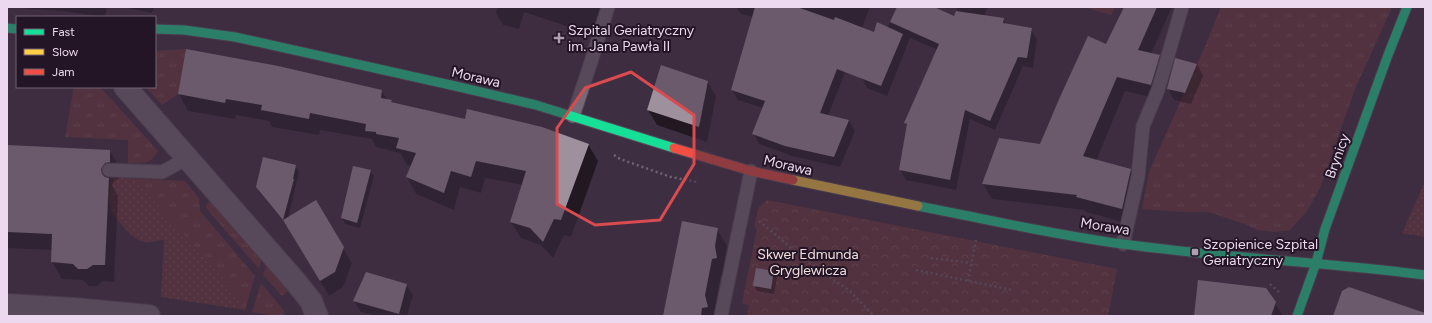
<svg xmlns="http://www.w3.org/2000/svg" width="1432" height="323" font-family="Figtree,sans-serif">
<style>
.grass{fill:url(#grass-tufts)}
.forest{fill:url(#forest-crowns)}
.garden{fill:url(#garden-dots)}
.shadow{fill:#0007}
.building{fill:#9f909e}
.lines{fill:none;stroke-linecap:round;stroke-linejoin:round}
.lane-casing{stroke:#594a5b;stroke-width:15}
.street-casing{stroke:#594a5b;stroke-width:24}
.fast-casing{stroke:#594a5b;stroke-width:11}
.slow-casing{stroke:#594a5b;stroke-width:11}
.jam-casing{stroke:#594a5b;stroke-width:11}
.path{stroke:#716573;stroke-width:2.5;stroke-dasharray:2 3;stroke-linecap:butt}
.lane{stroke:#766a79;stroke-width:13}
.street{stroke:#766a79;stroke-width:22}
.fast{stroke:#16e098;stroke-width:9}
.slow{stroke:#ffcf43;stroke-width:9}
.jam{stroke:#f24e42;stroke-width:9}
.marked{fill:none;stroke:#da4b50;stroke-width:3;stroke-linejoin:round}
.poi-dot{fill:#af9db2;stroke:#231525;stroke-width:1.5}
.labels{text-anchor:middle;stroke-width:4;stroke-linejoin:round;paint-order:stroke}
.poi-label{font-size:14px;fill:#ecd9ef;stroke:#231525;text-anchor:start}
.street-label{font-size:14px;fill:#ecd9ef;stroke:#231525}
.park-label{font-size:14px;fill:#f2dedd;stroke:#231525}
</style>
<defs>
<pattern id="grass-tufts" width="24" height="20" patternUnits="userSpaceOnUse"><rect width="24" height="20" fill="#6d393c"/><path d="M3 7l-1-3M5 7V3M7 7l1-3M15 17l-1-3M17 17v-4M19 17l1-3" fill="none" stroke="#825558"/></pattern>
<pattern id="forest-crowns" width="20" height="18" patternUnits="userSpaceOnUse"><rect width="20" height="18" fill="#6d393c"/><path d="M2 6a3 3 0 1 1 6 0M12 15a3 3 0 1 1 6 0" fill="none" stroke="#825558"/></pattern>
<pattern id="garden-dots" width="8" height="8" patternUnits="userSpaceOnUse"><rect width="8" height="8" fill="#6d393c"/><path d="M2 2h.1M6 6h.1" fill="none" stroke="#825558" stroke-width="1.8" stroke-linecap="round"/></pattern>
</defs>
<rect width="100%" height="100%" fill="#3e2e41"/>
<g class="grass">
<path d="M1221 7H1392L1355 89 1320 188 1307 211 1290 230 1274 232 1257 230 1245 224 1209 212H1184L1142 209 1149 172 1206 44Z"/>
<path d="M186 49 178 94 162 105 146 87H155V51Z"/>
<path d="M74 87 101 88 158 151C150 165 143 163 128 163V140L65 137Z"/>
<path d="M126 178 185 181 199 198 200 211 255 276 245 310 239 309 242 300 134 179H126Z"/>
<path d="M212 200 262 259 259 269 206 208V205Z"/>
<path d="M267 265 288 291 282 296 263 275Z"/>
<path d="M261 283 285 312 283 316H274L252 312Z"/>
</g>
<g class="forest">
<path d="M1084 7H1115L1111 15Z"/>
<path d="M767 200 1117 269 1108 316H747L749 305 742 303 757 229 754 226 759 207Z"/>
</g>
<g class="garden">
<path d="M111 177 134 179 242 300 239 309 161 297 164 240C158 240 152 243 146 242 132 241 120 222 111 212V205H109Z"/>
<path d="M1425 182V237L1402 233Z"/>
</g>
<g class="shadow">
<path d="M7 7H107L105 17 63 11Z"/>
<path d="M123 7H154L152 13Z"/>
<path d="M498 7H609L599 37 524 12 519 29 503 25 496 13Z"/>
<path d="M736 7H870L828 116 849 121 855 131 840 167 792 156 759 144 754 134 763 108 738 100 732 90 753 17 741 14Z"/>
<path d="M898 7H932L954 17 958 7H988L984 16 1003 19 1006 25 1031 29 1037 39 1033 68 1023 66 995 130 970 119 956 190 906 180 900 170 908 127 905 123 938 50 910 38 887 96 867 88 862 78Z"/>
<path d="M1125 7H1172L1151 54 1159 56 1168 71 1159 99 1125 91 1096 161 1130 170 1139 185 1130 224 1086 212 1084 210 992 199 983 184 1000 139 1041 145 1107 45Z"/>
<path d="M187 50 381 90 387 99 392 102 466 120 588 144 598 161 571 237 564 235 553 258 541 245 521 238 511 222 523 185 485 178 481 193 460 187 454 210 416 194 407 177 411 166 407 165 400 153 376 147 372 139 320 130 319 135 272 127 269 121 236 115 235 119 188 111 179 94Z"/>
<path d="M1197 64 1203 76 1191 104 1174 100 1168 88Z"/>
<path d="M707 81 716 96 707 142 657 125 648 110Z"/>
<path d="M7 146 110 151 120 168 119 179 115 180 112 185 118 196 114 282 103 281 97 286H89L83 280 62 279 52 262V250L7 248Z"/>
<path d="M295 166 299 172 288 218 343 248 352 263 343 287 329 296 287 225 260 193 257 187Z"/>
<path d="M354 167 370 170 374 176 360 228 345 224 342 218Z"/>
<path d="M717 229 727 246 724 263 726 275H721L714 312 715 316H664Z"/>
<path d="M773 272 777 278 774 294 757 291 754 285Z"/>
<path d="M406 285 413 295 407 316H376L361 312 354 301Z"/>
<path d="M1275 303 1283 316H1195Z"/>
</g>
<g class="building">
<path d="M755 7H797L834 20 835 17 874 32 877 22 903 34 881 86 837 69 820 113 849 120 834 157 785 146 752 134 765 101 731 90Z"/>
<path d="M897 7H934L954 16 956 11 1004 18 1003 23 1032 28 1027 58 1018 57 990 121 965 110 950 180 899 170 907 124 904 123 939 44 890 22Z"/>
<path d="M1124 7H1157L1138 50 1160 55 1151 85 1117 77 1083 156 1131 169 1122 209 1076 197 1077 195 982 184 999 138 1040 144 1060 97 1088 36 1106 44Z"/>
<path d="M186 49 278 66 382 90 381 98 392 100 391 102 465 119 467 109 542 127 589 144 561 220 554 219 543 242 530 228 510 222 526 171 476 161 471 177 451 171 444 193 406 177 416 153 396 148 399 138 376 134V132L365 131 366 124 310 113 309 119 261 110 262 105 226 99 225 103 178 94Z"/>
<path d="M1175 58 1197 64 1185 93 1167 89Z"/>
<path d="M661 65 708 81 699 127 647 110Z"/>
<path d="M7 145 110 150V162L105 163 101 169 102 174 105 177 109 178 105 265H93L87 269H78L73 264 51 262 52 234 7 232Z"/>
<path d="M263 157 296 165 293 179H294L283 220 256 187Z"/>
<path d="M353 166 371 170 357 223 341 218Z"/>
<path d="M316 200 344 247 335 272 320 281 283 220Z"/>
<path d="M682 221 718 228 715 246 717 258 712 259 705 295 708 307 702 308 701 316H663Z"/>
<path d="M756 268 774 271 771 289 753 286Z"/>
<path d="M366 272 407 284 399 314 353 301Z"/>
<path d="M1198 280 1266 288 1276 302 1271 316H1194Z"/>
<path d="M1349 287 1425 313V316H1333L1342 291Z"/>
</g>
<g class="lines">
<g class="lane-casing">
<g id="lane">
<path d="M573 116 591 62 608 7"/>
<path d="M109 170 162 172 188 158"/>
<path d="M1123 244 1138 177 1143 126 1158 90 1182 7"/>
<path d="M721 316 751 171"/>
</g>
</g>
<g class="street-casing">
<g id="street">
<path d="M125 87 295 281 311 301 317 316"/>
<path d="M7 305 74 309 149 316"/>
</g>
</g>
<g class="fast-casing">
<g id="fast">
<path d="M7 28 17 29"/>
<path d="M155 29 184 30 235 37 455 86 536 105 674 148"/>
<path d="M918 206C986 219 1054 235 1123 244 1224 258 1325 262 1425 275"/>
<path d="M1297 316 1316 263 1325 229 1388 55 1407 7"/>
</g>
</g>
<g class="slow-casing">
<path id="slow" d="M793 180 918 206"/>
</g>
<g class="jam-casing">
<path id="jam" d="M674 148 751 171 793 180"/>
</g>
<g class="path">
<path d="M614 155 620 159 671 177 697 182"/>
<path d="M759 221 808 262 850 291 874 316"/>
<path d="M931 258 971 263"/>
<path d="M916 270 1012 290"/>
<path d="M968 281 976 240"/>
<path d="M1270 284 1281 294"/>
</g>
<use href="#lane" class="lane"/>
<use href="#street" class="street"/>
<use href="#fast" class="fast"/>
<use href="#slow" class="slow"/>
<use href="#jam" class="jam"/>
</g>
<path d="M0 0H1432V323H0ZM631 72 694 115V164L660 220 595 225 557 204V128L585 88Z" fill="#3e2e41" fill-opacity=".55" fill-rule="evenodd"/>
<path class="marked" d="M631 72 694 115V164L660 220 595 225 557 204V128L585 88Z"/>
<g class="poi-dot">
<path d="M557 32h4v4h4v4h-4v4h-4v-4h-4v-4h4z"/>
<rect x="1191" y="248" width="8" height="8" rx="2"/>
</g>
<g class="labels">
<g class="poi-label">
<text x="568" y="35">Szpital Geriatryczny<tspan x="568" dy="16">im. Jana Pawła II</tspan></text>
<text x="1203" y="249">Szopienice Szpital<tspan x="1203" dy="16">Geriatryczny</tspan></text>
</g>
<g class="street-label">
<text transform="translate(476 77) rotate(13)" y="5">Morawa</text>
<text transform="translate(1337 156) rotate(-70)" y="5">Brynicy</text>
<text transform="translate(788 165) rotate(13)" y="5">Morawa</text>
<text transform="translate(1105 226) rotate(9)" y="5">Morawa</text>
</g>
<g class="park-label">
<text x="808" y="259">Skwer Edmunda<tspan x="808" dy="16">Gryglewicza</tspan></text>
</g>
</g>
<rect width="1432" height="323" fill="none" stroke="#ecd9ef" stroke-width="16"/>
<rect x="16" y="16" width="140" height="72" fill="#231525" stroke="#736376"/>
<rect x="24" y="29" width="20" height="6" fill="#16e098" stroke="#736376"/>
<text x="52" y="36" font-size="12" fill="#ecd9ef">Fast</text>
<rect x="24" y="49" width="20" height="6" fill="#ffcf43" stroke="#736376"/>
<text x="52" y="56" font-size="12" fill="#ecd9ef">Slow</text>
<rect x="24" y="69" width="20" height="6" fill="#f24e42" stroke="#736376"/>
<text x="52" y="76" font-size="12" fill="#ecd9ef">Jam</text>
</svg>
